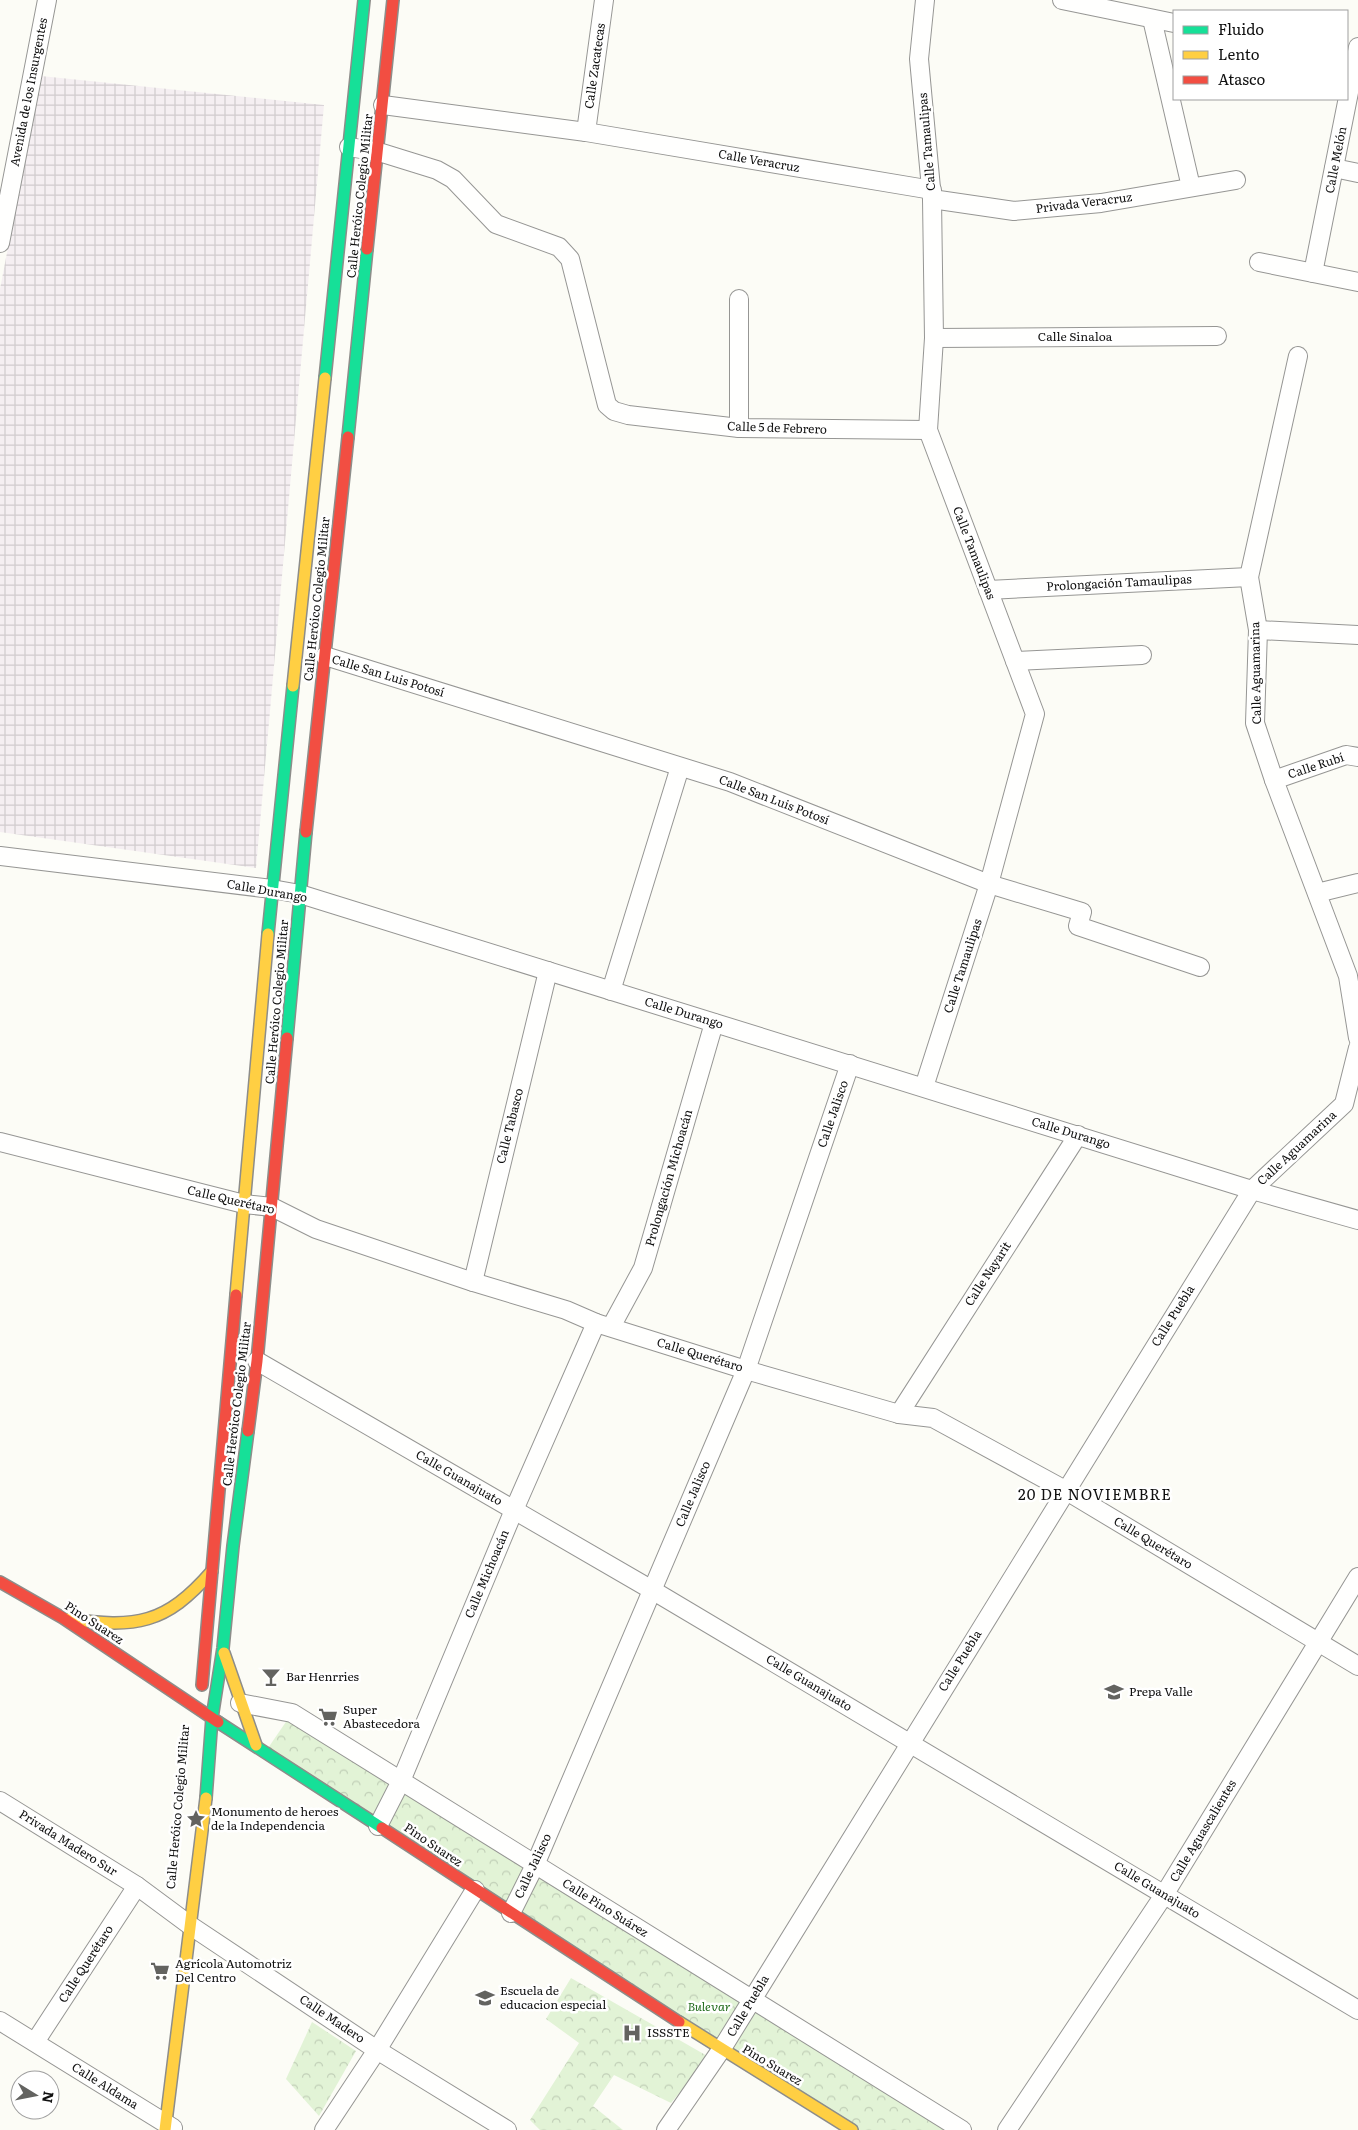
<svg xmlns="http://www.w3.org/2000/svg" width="1358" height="2130" font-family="Literata,serif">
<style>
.industrial{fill:url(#industrial-grid)}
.park{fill:url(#park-crowns)}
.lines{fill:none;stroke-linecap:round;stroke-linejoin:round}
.street-casing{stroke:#969694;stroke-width:20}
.fast-casing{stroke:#8d8d8a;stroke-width:14}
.slow-casing{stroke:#8d8d8a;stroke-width:14}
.jam-casing{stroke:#8d8d8a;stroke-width:14}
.street{stroke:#fffffe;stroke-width:18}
.fast{stroke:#16e098;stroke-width:11}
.slow{stroke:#ffcf43;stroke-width:11}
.jam{stroke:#f24e42;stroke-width:11}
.labels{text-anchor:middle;stroke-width:5;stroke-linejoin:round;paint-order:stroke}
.street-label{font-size:12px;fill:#101010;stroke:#fff}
.poi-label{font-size:12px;fill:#101010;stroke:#fff;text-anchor:start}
.park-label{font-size:12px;font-style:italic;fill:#226c1d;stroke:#fff}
.quarter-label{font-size:15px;letter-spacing:1px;fill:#101010;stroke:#fff}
</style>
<defs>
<pattern id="industrial-grid" width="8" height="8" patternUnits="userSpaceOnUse" patternTransform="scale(1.25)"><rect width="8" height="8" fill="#f5eff2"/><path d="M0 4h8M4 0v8" fill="none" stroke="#d1ccce"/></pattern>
<pattern id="park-crowns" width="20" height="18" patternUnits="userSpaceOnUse" patternTransform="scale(1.25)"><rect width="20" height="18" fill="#e2f3d6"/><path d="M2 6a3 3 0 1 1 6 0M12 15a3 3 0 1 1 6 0" fill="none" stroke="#c1cfb7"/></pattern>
</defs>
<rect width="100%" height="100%" fill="#fcfcf6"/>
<path class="industrial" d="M41 76 324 105 256 868 0 832V289Z"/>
<g class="park">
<path d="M292 1713 962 2130H852L266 1751Z"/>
<path d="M571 1978 709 2057 671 2103 614 2075 593 2106 623 2130H540L530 2120 579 2043 546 2019Z"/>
<path d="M312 2022 356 2051 319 2116 286 2079Z"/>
</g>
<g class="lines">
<g class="street-casing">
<g id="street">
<path d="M1062 0 1174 23"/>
<path d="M1152 19 1191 187"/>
<path d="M383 105 586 132 932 190"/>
<path d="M586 132 604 0"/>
<path d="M349 147 379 152 437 170 453 179 496 224 559 247 570 259 607 405 614 411 628 415 739 428 928 430"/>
<path d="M1334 168 1358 173"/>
<path d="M932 199 1014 211 1101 203 1236 180"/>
<path d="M0 243 47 0"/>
<path d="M1259 262 1358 282"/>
<path d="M1313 273 1358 47"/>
<path d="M739 299V428"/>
<path d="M934 338 1217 336"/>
<path d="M1298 356 1249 577 1258 630 1255 723 1274 780 1348 976 1358 1038"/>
<path d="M988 590 1249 577"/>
<path d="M1258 630 1358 635"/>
<path d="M325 656 730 782 989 884 1082 912 1078 926 1200 967"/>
<path d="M1015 661 1142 655"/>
<path d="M1274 780 1346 755 1358 757"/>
<path d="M0 856 272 889 300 894 1252 1190 1358 1220"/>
<path d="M1317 893 1358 883"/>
<path d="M611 991 680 767"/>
<path d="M924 1087 989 884 1035 714 928 430 934 338 932 199 919 59 925 0"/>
<path d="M0 1142 244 1204 272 1207 316 1229 473 1282 566 1310 596 1323 746 1370 899 1414 933 1418 1065 1490 1358 1666"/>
<path d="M473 1282 548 971"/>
<path d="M611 1327 643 1268 714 1023"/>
<path d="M257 1361 652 1590 1358 2010"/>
<path d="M899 1414 1078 1135"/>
<path d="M240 1703 292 1713 962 2130"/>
<path d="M0 1801 137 1886 191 1926 377 2050 507 2130"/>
<path d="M378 1826 401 1781 514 1510 596 1323"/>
<path d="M511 1913 535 1865 746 1370 850 1064"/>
<path d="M0 2021 173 2128"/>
<path d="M35 2042 137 1886"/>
<path d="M324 2130 377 2050 475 1890"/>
<path d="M666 2130 721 2050 1252 1190 1344 1104 1358 1048"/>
<path d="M1007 2130 1164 1895 1358 1577"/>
</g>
</g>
<g class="fast-casing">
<g id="fast">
<path d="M325 378 364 0"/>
<path d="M348 437 367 249"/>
<path d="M268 934 293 686"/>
<path d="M287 1038 306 832"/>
<path d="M218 1722 382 1828"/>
<path d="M206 1798 212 1718 223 1648 233 1546 248 1431"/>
</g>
</g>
<g class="slow-casing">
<g id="slow">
<path d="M293 686 325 378"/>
<path d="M236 1295 268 934"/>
<path d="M68 1619C136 1628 165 1625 212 1571"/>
<path d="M224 1653 256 1745"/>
<path d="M679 2022 852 2130"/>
<path d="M165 2130 206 1798"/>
</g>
</g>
<g class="jam-casing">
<g id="jam">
<path d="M367 249 393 0"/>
<path d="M306 832 348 437"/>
<path d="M248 1431 257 1361 287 1038"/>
<path d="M0 1582 63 1618 218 1722"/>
<path d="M202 1685 236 1295"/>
<path d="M382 1828 679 2022"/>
</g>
</g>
<use href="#street" class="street"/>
<use href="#fast" class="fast"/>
<use href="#slow" class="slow"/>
<use href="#jam" class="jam"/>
</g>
<defs>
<g id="bar-bare" transform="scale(1.5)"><path d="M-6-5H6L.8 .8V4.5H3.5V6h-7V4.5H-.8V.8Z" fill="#636360" stroke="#fff" stroke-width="2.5" paint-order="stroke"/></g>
<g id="university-bare" transform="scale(1.5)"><path d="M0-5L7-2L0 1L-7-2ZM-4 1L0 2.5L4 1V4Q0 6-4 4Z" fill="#636360" stroke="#fff" stroke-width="2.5" paint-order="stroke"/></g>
<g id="supermarket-bare" transform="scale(1.5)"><path d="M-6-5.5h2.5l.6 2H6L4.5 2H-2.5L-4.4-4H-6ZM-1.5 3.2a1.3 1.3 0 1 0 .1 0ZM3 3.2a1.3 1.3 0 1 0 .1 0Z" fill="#636360" stroke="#fff" stroke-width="2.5" paint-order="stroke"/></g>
<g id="sight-bare" transform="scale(1.5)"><path d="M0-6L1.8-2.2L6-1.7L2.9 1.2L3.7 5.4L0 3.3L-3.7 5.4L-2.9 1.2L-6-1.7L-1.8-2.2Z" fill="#636360" stroke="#fff" stroke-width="2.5" paint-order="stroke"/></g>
<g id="hospital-bare" transform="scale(1.5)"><path d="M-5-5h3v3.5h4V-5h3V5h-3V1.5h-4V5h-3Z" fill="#636360" stroke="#fff" stroke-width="2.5" paint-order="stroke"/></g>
</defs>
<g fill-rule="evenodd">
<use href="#bar-bare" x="271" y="1677"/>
<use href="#university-bare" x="1114" y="1692"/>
<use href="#supermarket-bare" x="328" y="1717"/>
<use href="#sight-bare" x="196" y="1819"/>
<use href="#supermarket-bare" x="160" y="1971"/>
<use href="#university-bare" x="485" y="1998"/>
<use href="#hospital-bare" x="632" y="2033"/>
</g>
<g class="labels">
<g class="street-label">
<text transform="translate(595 66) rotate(-82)" y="4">Calle Zacatecas</text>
<text transform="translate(29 92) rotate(-79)" y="4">Avenida de los Insurgentes</text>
<text transform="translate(927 142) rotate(-95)" y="4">Calle Tamaulipas</text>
<text transform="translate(1336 160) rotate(-79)" y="4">Calle Melón</text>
<text transform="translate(759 161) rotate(10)" y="4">Calle Veracruz</text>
<text transform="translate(360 196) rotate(-84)" y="4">Calle Heróico Colegio Militar</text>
<text transform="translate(1084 203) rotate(-7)" y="4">Privada Veracruz</text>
<text x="1075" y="341">Calle Sinaloa</text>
<text transform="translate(777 428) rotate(2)" y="4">Calle 5 de Febrero</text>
<text transform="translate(974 553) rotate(69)" y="4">Calle Tamaulipas</text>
<text transform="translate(1119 583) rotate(-3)" y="4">Prolongación Tamaulipas</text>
<text transform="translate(317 599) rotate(-84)" y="4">Calle Heróico Colegio Militar</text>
<text transform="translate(1256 673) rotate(-91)" y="4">Calle Aguamarina</text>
<text transform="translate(388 676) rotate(17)" y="4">Calle San Luis Potosí</text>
<text transform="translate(1316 766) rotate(-18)" y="4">Calle Rubí</text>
<text transform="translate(774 800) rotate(21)" y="4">Calle San Luis Potosí</text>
<text transform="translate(267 891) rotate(10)" y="4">Calle Durango</text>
<text transform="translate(963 966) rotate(-72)" y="4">Calle Tamaulipas</text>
<text transform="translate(277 1002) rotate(-85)" y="4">Calle Heróico Colegio Militar</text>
<text transform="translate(684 1013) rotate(17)" y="4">Calle Durango</text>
<text transform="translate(833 1114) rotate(-71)" y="4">Calle Jalisco</text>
<text transform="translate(510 1126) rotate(-76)" y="4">Calle Tabasco</text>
<text transform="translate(1071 1133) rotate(17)" y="4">Calle Durango</text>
<text transform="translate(1297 1148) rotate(-43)" y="4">Calle Aguamarina</text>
<text transform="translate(669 1178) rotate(-74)" y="4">Prolongación Michoacán</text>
<text transform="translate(231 1200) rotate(13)" y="4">Calle Querétaro</text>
<text transform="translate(988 1274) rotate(-57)" y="4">Calle Nayarit</text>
<text transform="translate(1173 1316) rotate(-58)" y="4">Calle Puebla</text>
<text transform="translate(700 1355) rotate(17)" y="4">Calle Querétaro</text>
<text transform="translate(237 1404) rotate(-83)" y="4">Calle Heróico Colegio Militar</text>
<text transform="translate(459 1478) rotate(30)" y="4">Calle Guanajuato</text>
<text transform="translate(693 1494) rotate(-67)" y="4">Calle Jalisco</text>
<text transform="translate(1153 1543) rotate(31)" y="4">Calle Querétaro</text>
<text transform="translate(487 1574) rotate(-67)" y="4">Calle Michoacán</text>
<text transform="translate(94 1623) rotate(33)" y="4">Pino Suarez</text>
<text transform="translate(960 1661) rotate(-58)" y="4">Calle Puebla</text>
<text transform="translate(809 1683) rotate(31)" y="4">Calle Guanajuato</text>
<text transform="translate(178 1807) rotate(-85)" y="4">Calle Heróico Colegio Militar</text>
<text transform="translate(1203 1831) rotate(-59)" y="4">Calle Aguascalientes</text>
<text transform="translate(68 1843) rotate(32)" y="4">Privada Madero Sur</text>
<text transform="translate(433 1845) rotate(34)" y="4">Pino Suarez</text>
<text transform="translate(533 1866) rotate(-65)" y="4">Calle Jalisco</text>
<text transform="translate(1157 1890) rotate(31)" y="4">Calle Guanajuato</text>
<text transform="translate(605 1908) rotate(32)" y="4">Calle Pino Suárez</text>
<text transform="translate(86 1964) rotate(-57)" y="4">Calle Querétaro</text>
<text transform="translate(748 2006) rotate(-59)" y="4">Calle Puebla</text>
<text transform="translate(332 2019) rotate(34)" y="4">Calle Madero</text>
<text transform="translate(772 2065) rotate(31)" y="4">Pino Suarez</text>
<text transform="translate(105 2086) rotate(32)" y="4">Calle Aldama</text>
</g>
<g class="poi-label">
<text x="286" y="1681">Bar Henrries</text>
<text x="1129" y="1696">Prepa Valle</text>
<text x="343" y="1714">Super<tspan x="343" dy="14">Abastecedora</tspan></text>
<text x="211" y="1816">Monumento de heroes<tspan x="211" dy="14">de la Independencia</tspan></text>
<text x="175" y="1968">Agrícola Automotriz<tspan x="175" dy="14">Del Centro</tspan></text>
<text x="500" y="1995">Escuela de<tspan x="500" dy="14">educacion especial</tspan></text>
<text x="647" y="2037">ISSSTE</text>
</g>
<g class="park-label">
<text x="709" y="2011">Bulevar</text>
</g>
<g class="quarter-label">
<text x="1095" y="1500">20 DE NOVIEMBRE</text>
</g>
</g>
<rect x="1173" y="10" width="175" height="90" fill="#ffffff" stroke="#9f9f9f"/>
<rect x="1183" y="26" width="25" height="8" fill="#16e098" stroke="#9f9f9f"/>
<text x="1218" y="35" font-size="15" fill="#101010">Fluido</text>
<rect x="1183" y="51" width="25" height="8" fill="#ffcf43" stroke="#9f9f9f"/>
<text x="1218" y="60" font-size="15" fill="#101010">Lento</text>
<rect x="1183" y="76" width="25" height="8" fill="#f24e42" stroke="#9f9f9f"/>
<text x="1218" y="85" font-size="15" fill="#101010">Atasco</text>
<g transform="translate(35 2095) rotate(100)"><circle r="24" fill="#ffffff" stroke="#9f9f9f"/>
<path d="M0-4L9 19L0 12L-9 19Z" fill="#636360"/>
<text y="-8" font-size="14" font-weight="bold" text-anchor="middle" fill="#101010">N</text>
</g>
</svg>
